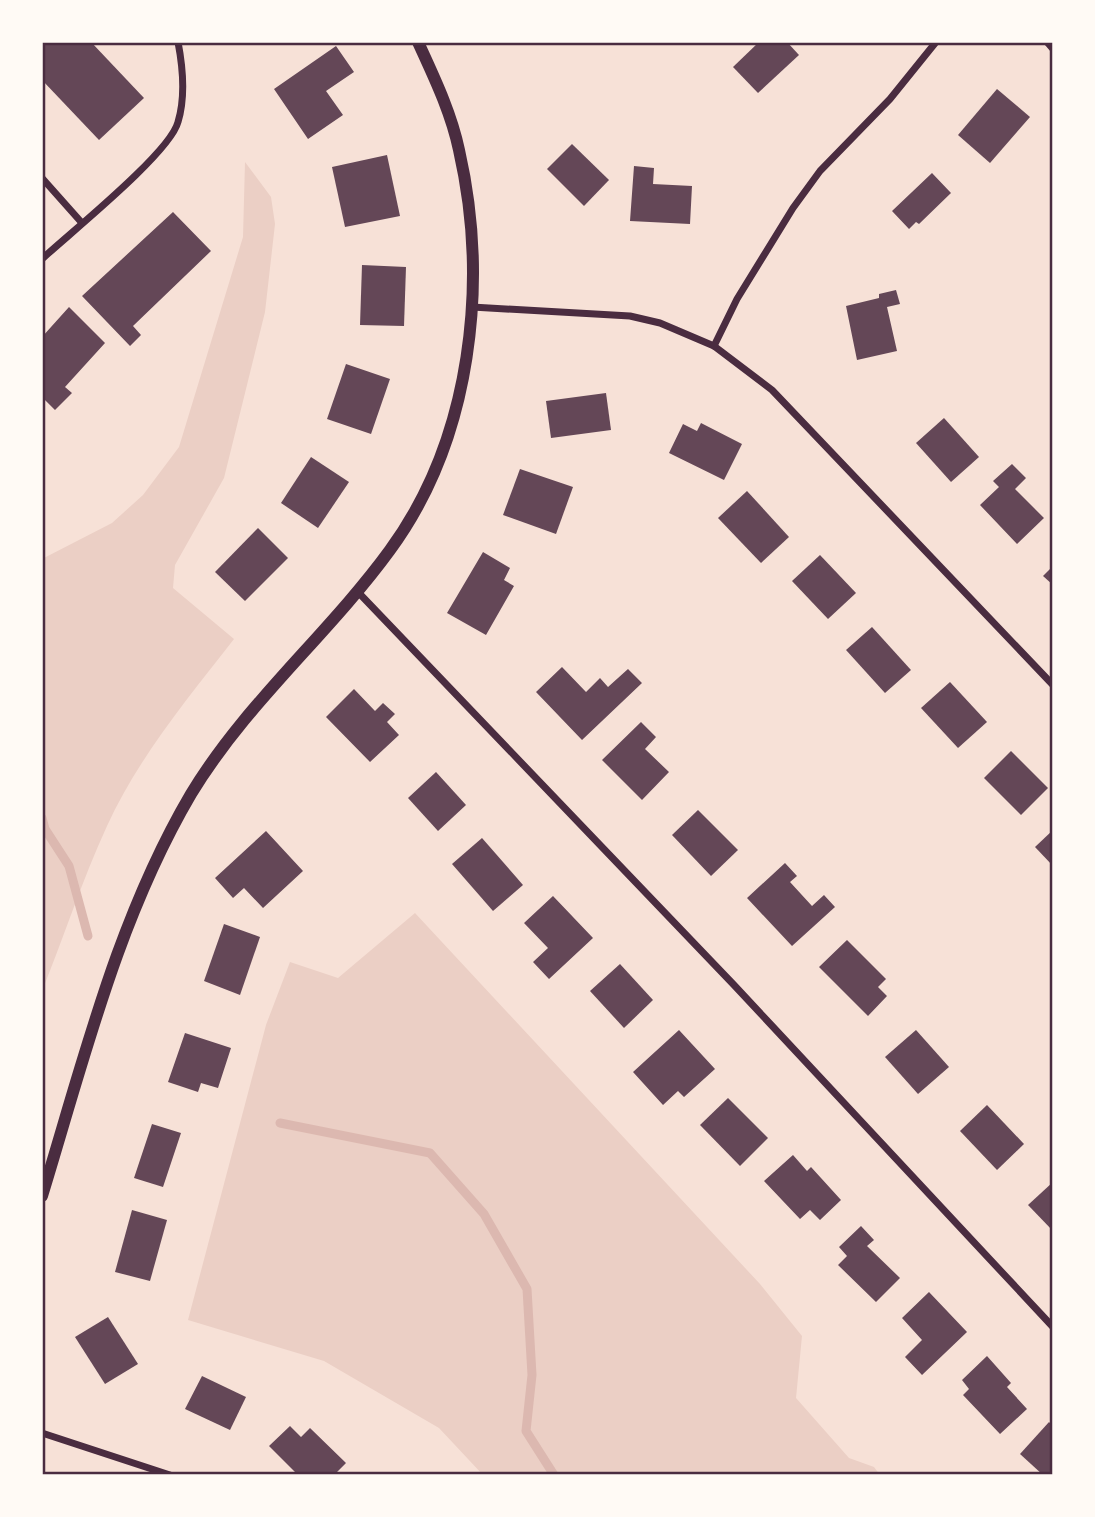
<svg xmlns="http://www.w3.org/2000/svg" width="1095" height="1517" font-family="Helvetica,sans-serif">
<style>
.green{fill:#ebcfc5}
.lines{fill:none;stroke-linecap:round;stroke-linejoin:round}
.stream{stroke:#dcb8b0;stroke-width:9}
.building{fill:#644757}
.minor{stroke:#4a2c40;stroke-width:7}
.tertiary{stroke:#4a2c40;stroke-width:12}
.neatline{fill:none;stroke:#4a2c40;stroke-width:2.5}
</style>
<rect width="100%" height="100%" fill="#f7e1d7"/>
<g class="green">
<path d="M245 162 271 197 275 224 265 312 224 478 175 565 173 588 234 639C188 698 138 758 107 826 82 880 64 937 42 991V559L112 523 143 495 179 447 243 237Z"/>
<path d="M415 913 760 1284 802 1336 796 1398 849 1458 874 1467 880 1475H483L439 1428 324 1361 188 1320 266 1025 290 962 338 978Z"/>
</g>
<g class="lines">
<g class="stream">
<path d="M42 818 45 829 69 866 88 936"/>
<path d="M280 1123 430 1153 484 1214 527 1289 532 1375 526 1431 554 1475"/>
</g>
</g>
<g class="building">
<path d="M42 42H91L144 98 99 140 42 80Z"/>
<path d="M759 42H787L799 55 758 93 733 67Z"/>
<path d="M336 46 354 72 326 91 343 115 308 139 274 89Z"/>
<path d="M997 89 1030 117 990 163 958 135Z"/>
<path d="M572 144 609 180 584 206 547 169Z"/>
<path d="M387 155 400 216 345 227 332 167Z"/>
<path d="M634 166 654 168 653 184 692 186 690 224 630 221Z"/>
<path d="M932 173 951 193 919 224 916 222 909 229 892 211Z"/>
<path d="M173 212 211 251 133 326 141 335 130 346 82 296Z"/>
<path d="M362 265 406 267 404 326 360 325Z"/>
<path d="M896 290 900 304 887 307 897 351 857 360 846 306 879 298V294Z"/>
<path d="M69 307 105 343 65 387 72 393 55 410 44 399 42 401V337Z"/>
<path d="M346 364 390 379 371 434 327 419Z"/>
<path d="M606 393 611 430 551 438 546 401Z"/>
<path d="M944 418 979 457 951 482 916 443Z"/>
<path d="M701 423 742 444 724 480 669 453 683 424 697 431Z"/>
<path d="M311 457 349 482 318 528 281 503Z"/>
<path d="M1012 464 1026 478 1015 489 1044 518 1017 544 980 505 999 487 993 481Z"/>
<path d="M520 469 573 487 556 534 503 515Z"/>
<path d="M747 491 789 537 761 563 718 518Z"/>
<path d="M258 528 288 558 245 601 215 572Z"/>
<path d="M483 552 510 568 504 580 514 586 486 635 447 613Z"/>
<path d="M820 555 856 593 828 619 792 581Z"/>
<path d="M1053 566V585L1043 576Z"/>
<path d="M872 627 911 670 885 693 846 650Z"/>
<path d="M562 667 586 692 600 678 608 687 628 669 642 683 582 740 536 692Z"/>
<path d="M950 682 987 722 958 748 921 708Z"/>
<path d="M354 689 375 711 383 703 395 714 387 722 399 735 370 762 326 717Z"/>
<path d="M641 722 656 737 645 749 669 772 642 800 602 760Z"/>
<path d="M1011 751 1048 788 1021 815 984 778Z"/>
<path d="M436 772 466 805 438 831 408 798Z"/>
<path d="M698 810 738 850 711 876 672 835Z"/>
<path d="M1053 830V866L1035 847Z"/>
<path d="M266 831 303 871 263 908 244 888 233 898 215 878Z"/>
<path d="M482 838 523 885 493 911 452 864Z"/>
<path d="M785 863 797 876 790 882 812 906 824 895 835 907 792 946 747 898Z"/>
<path d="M553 896 593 938 549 979 533 962 548 948 524 923Z"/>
<path d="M224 924 260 937 240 995 204 981Z"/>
<path d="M847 940 886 979 878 987 887 996 868 1016 819 967Z"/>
<path d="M620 964 653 1000 624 1028 590 991Z"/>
<path d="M679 1030 715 1069 684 1097 678 1091 663 1105 633 1072Z"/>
<path d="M916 1030 949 1067 918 1094 885 1057Z"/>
<path d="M185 1033 231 1048 218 1088 201 1083 198 1092 168 1082Z"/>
<path d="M728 1098 768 1138 740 1166 700 1125Z"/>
<path d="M987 1105 1024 1144 997 1170 960 1131Z"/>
<path d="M152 1124 181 1133 163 1187 134 1178Z"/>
<path d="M793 1155 807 1171 811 1167 841 1200 820 1220 810 1210 800 1219 764 1181Z"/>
<path d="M1053 1182V1231L1028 1205Z"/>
<path d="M132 1210 167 1220 150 1281 115 1272Z"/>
<path d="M861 1226 874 1240 867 1246 900 1278 876 1302 838 1265 847 1256 839 1247Z"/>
<path d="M929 1292 967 1332 922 1375 905 1357 922 1340 902 1318Z"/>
<path d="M108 1317 138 1364 105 1384 75 1337Z"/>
<path d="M987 1356 1011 1383 1007 1387 1027 1409 1000 1434 963 1395 969 1389 962 1380Z"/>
<path d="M202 1376 246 1397 230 1430 185 1409Z"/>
<path d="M1049 1422 1053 1426V1475H1043L1020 1454Z"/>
<path d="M290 1426 301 1437 310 1428 346 1463 334 1475H298L269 1446Z"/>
</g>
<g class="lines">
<g class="minor">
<path d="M1047 42 1053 49"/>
<path d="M42 178 82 223"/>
<path d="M42 259C70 233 170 153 178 122 186 96 183 68 178 42"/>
<path d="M472 307 630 316 660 323 714 346 772 390 1053 685"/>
<path d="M714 346 737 299 793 208 820 171 890 99 936 42"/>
<path d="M357 591 734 985 1053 1327"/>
<path d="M42 1433 170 1475"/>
</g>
<path class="tertiary" d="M42 1196C84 1059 118 918 191 794 246 703 328 635 390 550 472 438 489 282 459 150 451 112 434 77 418 42"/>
</g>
<rect width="1095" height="1517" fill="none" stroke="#fffaf5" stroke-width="88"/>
<rect x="44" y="44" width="1007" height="1429" class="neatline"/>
</svg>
